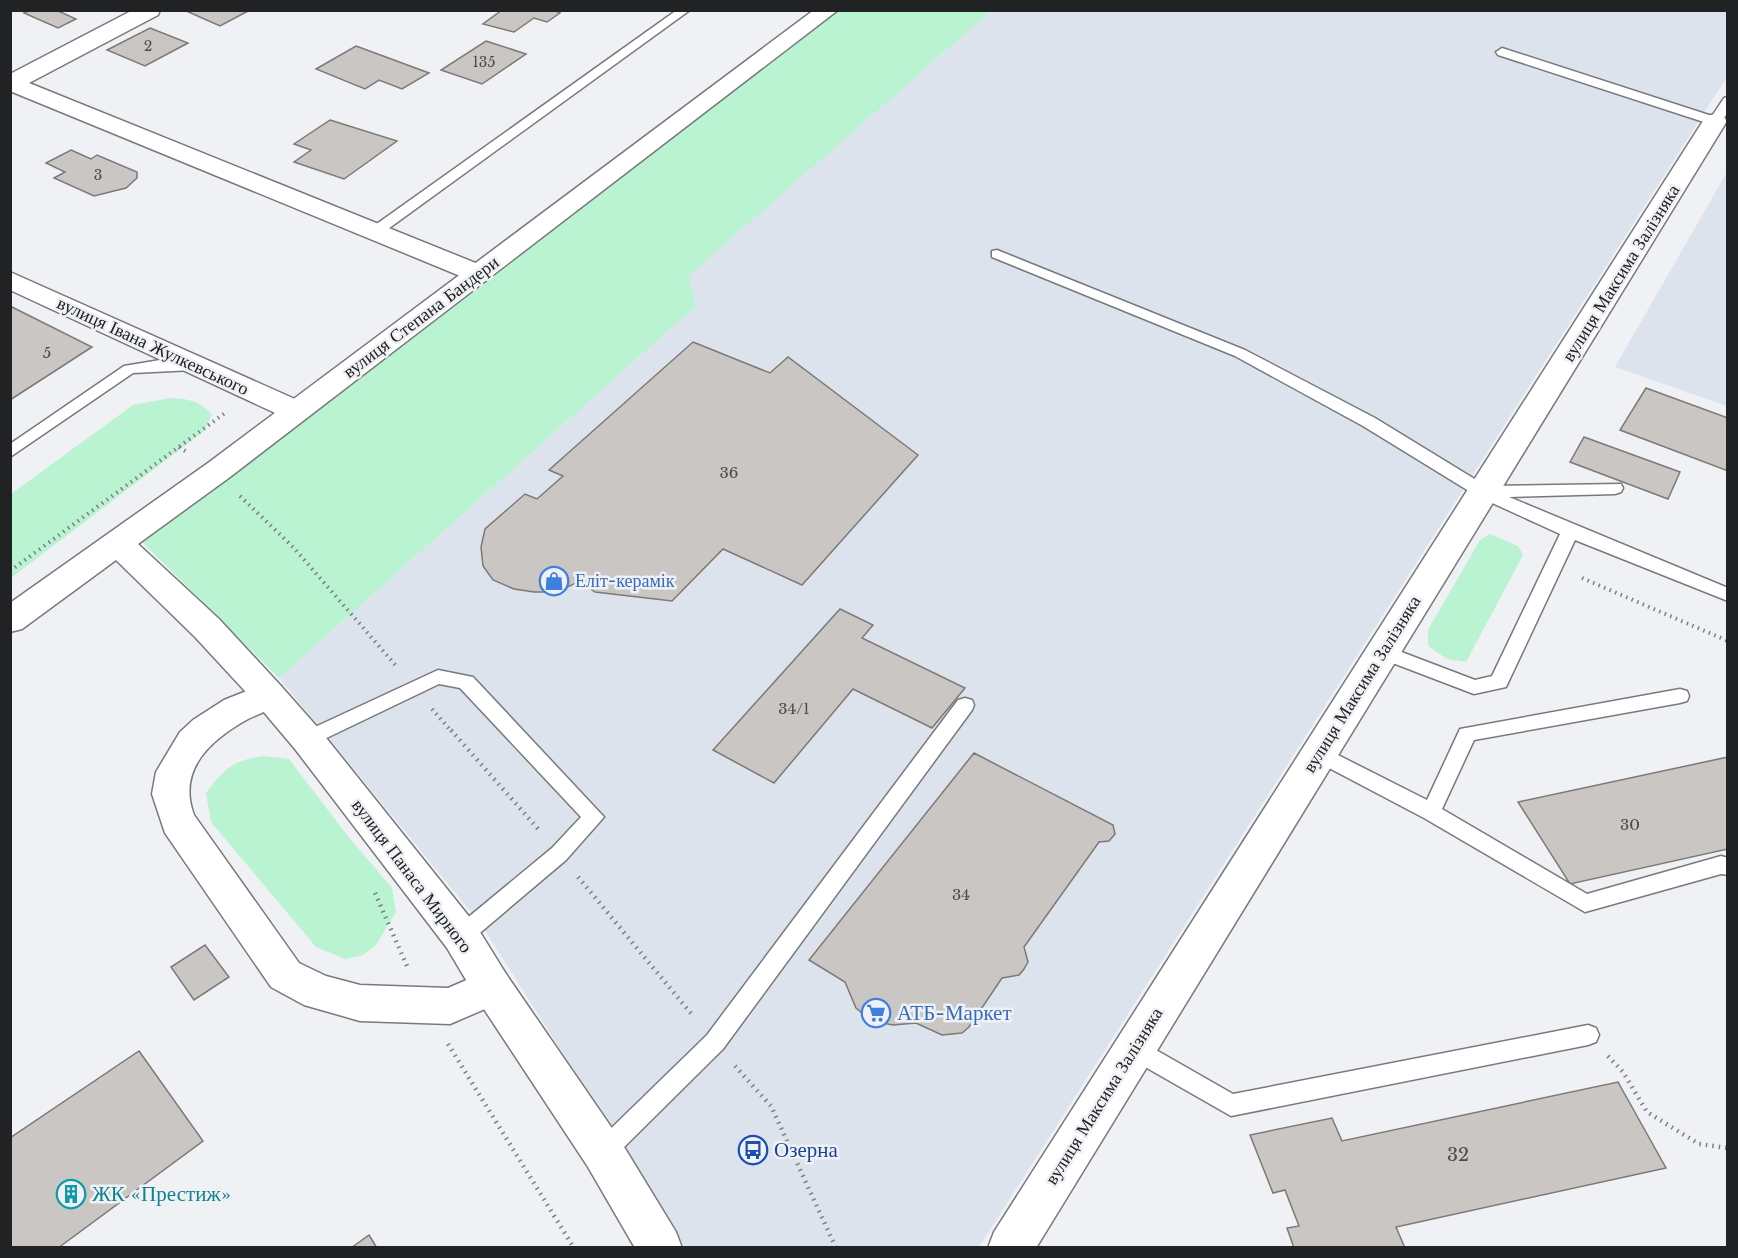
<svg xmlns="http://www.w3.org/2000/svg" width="1738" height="1258" font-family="'Libre Baskerville',serif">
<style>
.built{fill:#dde3ed}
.green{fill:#baf3d2}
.building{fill:#cac6c4;stroke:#7c7977;stroke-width:1.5}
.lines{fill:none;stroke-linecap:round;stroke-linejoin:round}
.lane-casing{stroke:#77797c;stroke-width:3}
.street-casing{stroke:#77797c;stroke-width:3}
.secondary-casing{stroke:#77797c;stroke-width:3}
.path-far1{stroke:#7e7f82;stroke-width:4;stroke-dasharray:1.5 4.5;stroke-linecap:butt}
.path{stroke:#7e7f82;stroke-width:4.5;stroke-dasharray:1.5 5;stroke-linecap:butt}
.lane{fill:#fff;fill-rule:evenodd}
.street{fill:#fff;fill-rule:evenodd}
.secondary{fill:#fff;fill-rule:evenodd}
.labels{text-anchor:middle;stroke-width:5;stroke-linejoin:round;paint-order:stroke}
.far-number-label{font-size:14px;fill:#4b4b4b}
.number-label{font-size:15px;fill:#4b4b4b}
.street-label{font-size:18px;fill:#212223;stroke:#eff1f5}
.shop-label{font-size:18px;fill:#366cbe;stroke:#eff1f5;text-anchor:start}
.near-number-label{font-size:18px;fill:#4b4b4b}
.near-shop-label{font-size:21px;fill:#366cbe;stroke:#eff1f5;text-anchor:start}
.near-transit-label{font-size:21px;fill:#164399;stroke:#eff1f5;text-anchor:start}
.near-culture-label{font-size:21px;fill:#0d838f;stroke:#eff1f5;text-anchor:start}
</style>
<rect width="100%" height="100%" fill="#eff1f5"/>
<g class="built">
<path d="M991 11H1727V77L979 1247H685L481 924 279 678 696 306 687 276Z"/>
<path d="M1727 172V406L1615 367Z"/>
</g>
<g class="green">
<path d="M834 11H991L688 276 696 306 279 678 141 541Z"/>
<path d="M171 398C189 399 200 401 212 415L204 431 11 578V494L133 405Z"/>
<path d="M1490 534 1518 546 1523 555 1466 662 1447 659 1428 646V630L1480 540Z"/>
<path d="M264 756 289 759 347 835 392 888 396 912 376 945 363 955 345 959 316 947 211 822 206 793C225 768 233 760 264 756Z"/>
</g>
<g class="building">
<path d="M31 10H56L76 19 58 28 24 13Z"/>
<path d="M184 10H250L220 26Z"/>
<path d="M502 10H553L560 13 547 22 534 18 514 32 483 24Z"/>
<path d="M150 28 188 43 145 66 107 50Z"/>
<path d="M486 41 526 54 482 84 441 70Z"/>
<path d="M356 46 429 73 402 89 379 80 365 89 316 69Z"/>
<path d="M330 120 397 141 344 179 294 162 311 150 294 144Z"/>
<path d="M71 150 91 159 97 155 137 172V178L126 188 94 196 54 178 65 172 46 163Z"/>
<path d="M10 306 92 347 10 400Z"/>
<path d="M693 342 770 373 788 357 918 455 802 585 723 549 672 601 595 592 580 581 557 592H534L514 589 493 580 483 566 481 547 485 529 525 494 537 499 563 476 549 470Z"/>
<path d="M1646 388 1728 418V471L1620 430Z"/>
<path d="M1584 437 1680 472 1668 499 1570 462Z"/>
<path d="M840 609 873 625 862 638 965 688 932 728 853 689 774 783 713 750Z"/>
<path d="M974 753 1113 825 1115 834 1109 841 1099 842 1024 947 1028 962 1024 969 1019 975 1002 978 969 1027 962 1033 942 1035 916 1023 893 1025 872 1021 856 1008 845 982 809 960Z"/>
<path d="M1728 757V849L1570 884 1518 802Z"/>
<path d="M205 945 229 977 194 1000 171 967Z"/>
<path d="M139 1051 203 1141 58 1248H10V1138Z"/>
<path d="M1618 1082 1666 1168 1396 1227 1405 1248H1294L1287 1228 1299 1226 1285 1190 1273 1193 1250 1135 1332 1118 1342 1141Z"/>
<path d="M369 1235 377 1248H351Z"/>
</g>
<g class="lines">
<g class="lane-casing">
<g id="lane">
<path d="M677 10H690L381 234H371V228Z"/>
<path d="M1502 48 1712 116 1724 98 1728 97V112L1720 124H1710L1498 55 1496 52Z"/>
<path d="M997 250 1245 350 1375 418 1486 486 1621 484 1623 488 1621 492 1615 494 1509 497 1728 588V601L1575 540 1506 687 1474 694 1377 657 1374 652 1377 647 1383 645 1475 680 1492 676 1560 534 1477 496 1363 426 1235 356 992 257V251Z"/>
<path d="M160 360H193L201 365 193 370 133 373 10 457V444L124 366Z"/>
<path d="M438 670 473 677 604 817 566 860 468 943 461 945 454 943 450 936 454 929 552 848 581 817 460 688 439 684 314 744 307 747 300 744 297 739 300 734Z"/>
<path d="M1680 689 1687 691 1689 696 1687 701 1680 703 1474 740 1442 809 1587 894 1721 856 1728 858V875L1721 874 1585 912 1424 818 1312 759 1309 754 1312 749 1319 746 1326 749 1427 800 1460 729Z"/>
<path d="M965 698 972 700 974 705 972 710 723 1049 611 1160 603 1163 595 1160 591 1152 595 1144 707 1035 958 700Z"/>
<path d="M1588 1025 1596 1028 1599 1035 1596 1042 1588 1045 1231 1116 1126 1056 1123 1049 1126 1042 1134 1039 1142 1042 1233 1094Z"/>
</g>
</g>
<g class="street-casing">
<g id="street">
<path d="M133 10H160L158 15 29 83 488 268 492 274 488 280 479 282 470 280 10 91V74Z"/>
<path d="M1715 114 1723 116 1727 121 1036 1248H988L994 1232 1703 121 1707 116Z"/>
<path d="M10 272 306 404 310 411 306 418 296 420 286 418 10 290Z"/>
<path d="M269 682 281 686 286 695C278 709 262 712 248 719 210 740 177 770 194 815L299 963 326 976 360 985 448 988 492 969 506 974 512 987 506 1000 450 1024 360 1021 304 1005 271 987 165 833 152 794 156 772 180 732 193 720 224 700Z"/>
</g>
</g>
<g class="secondary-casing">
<path id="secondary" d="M814 10H838L230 477 138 544 219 619 281 686 319 729 475 924 506 974 618 1137 676 1232 682 1248H635L588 1167 478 1000 447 948 295 749 257 704 195 637 116 560 22 629 10 632V603L208 463Z"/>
</g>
<g class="path-far1">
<path d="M179 447 187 452"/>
<path d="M240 496 294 548 397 667"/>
<path d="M10 571 225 413"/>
<path d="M1582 578 1728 641"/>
<path d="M432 709 452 732"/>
</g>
<g class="path">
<path d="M451 730 539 830"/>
<path d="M578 877 694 1017"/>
<path d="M375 893 407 966"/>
<path d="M448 1044 574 1248"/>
<path d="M1608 1056 1623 1072 1647 1112 1699 1144 1728 1148"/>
<path d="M735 1066 771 1106 836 1248"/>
</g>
<use href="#lane" class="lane"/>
<use href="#street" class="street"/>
<use href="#secondary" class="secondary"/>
</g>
<defs>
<g id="shop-ring" transform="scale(1.5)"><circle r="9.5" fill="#eff1f5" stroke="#3f7fe0" stroke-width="1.5"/><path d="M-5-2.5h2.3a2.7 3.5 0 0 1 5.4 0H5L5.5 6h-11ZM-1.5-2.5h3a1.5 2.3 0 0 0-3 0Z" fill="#3f7fe0"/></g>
<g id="supermarket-ring" transform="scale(1.5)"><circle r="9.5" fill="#eff1f5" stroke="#3f7fe0" stroke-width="1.5"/><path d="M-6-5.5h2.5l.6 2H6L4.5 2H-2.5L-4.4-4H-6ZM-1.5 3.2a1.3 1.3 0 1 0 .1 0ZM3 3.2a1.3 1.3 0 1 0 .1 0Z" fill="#3f7fe0"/></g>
<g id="bus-ring" transform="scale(1.5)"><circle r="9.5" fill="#eff1f5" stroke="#1a4fb4" stroke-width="1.5"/><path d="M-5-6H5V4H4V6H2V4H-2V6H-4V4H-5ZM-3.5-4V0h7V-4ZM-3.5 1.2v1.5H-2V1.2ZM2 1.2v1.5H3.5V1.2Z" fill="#1a4fb4"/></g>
<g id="building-ring" transform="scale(1.5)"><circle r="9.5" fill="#eff1f5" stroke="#0f9aa8" stroke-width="1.5"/><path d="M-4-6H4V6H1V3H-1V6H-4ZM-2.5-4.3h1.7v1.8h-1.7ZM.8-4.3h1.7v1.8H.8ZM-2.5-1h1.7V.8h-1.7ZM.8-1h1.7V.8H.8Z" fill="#0f9aa8"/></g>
</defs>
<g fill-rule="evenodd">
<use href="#shop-ring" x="554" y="581"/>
<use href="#supermarket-ring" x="876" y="1013"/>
<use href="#bus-ring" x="753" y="1150"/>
<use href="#building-ring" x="71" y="1194"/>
</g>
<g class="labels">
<g class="far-number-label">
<text x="148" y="51">2</text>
<text x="484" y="67">135</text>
<text x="98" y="180">3</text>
</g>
<g class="number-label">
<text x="47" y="358">5</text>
<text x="729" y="478">36</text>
<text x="794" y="714">34/1</text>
<text x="1630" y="830">30</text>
<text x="961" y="900">34</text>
</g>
<g class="street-label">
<text transform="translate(1621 273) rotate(-58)" y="6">вулиця Максима Залізняка</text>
<text transform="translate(421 317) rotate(-37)" y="6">вулиця Степана Бандери</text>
<text transform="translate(153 346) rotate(25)" y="6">вулиця Івана Жулкевського</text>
<text transform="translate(1362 684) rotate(-58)" y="6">вулиця Максима Залізняка</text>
<text transform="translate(412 876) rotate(53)" y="6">вулиця Панаса Мирного</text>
<text transform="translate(1104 1096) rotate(-58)" y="6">вулиця Максима Залізняка</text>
</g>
<g class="shop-label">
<text x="575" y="587">Еліт-керамік</text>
</g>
<g class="near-number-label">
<text x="1458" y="1161">32</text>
</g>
<g class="near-shop-label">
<text x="897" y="1020">АТБ-Маркет</text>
</g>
<g class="near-transit-label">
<text x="774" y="1157">Озерна</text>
</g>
<g class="near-culture-label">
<text x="92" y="1201">ЖК «Престиж»</text>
</g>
</g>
<rect width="1738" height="1258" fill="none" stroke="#212223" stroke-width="24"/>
</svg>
